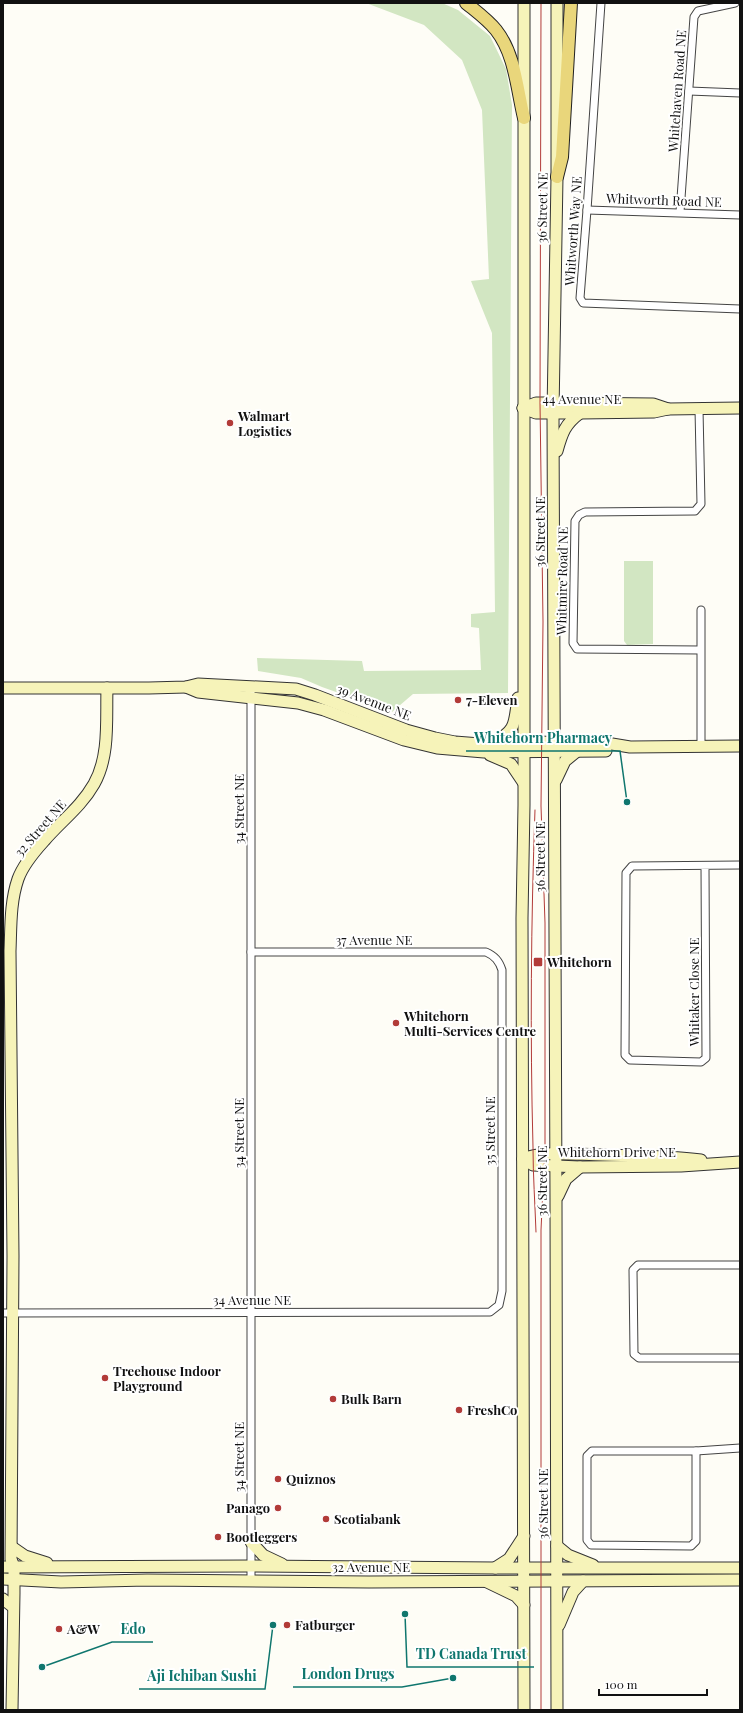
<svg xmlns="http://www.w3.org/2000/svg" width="743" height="1713" font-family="'Playfair Display',serif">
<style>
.green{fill:#d2e6c2}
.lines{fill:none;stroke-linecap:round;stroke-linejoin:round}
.street-casing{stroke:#444;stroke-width:9}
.secondary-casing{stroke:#333;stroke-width:13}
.primary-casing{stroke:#222;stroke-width:14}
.street{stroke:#fff;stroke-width:7}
.secondary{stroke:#f6f3b9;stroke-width:11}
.primary{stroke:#e9d67b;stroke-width:12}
.tram{stroke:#b23b38;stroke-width:1}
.poi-dot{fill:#b23b38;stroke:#fff;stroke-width:1.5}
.labels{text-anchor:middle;stroke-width:4;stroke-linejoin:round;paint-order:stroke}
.street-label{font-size:13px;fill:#111;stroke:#fff}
.poi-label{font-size:13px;font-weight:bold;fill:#111;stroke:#fff;text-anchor:start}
.leader{fill:none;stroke:#0f766e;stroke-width:1.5}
.callout-dot{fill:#0f766e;stroke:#fff;stroke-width:1.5}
.callout-label{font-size:14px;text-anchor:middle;font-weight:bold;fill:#0f766e;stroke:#fff;stroke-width:4;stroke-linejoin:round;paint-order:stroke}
</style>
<rect width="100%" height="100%" fill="#fefdf6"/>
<g class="green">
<path d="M366 3H442L458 10 490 36 506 69 512 105 508 693 413 694 392 712 322 687 301 678 258 671 257 658 362 661 364 671 481 670 479 628 471 627V614L495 612 492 333 471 281 489 279 482 110 462 60 424 25Z"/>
<path d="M624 561H653V644L627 645 624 641Z"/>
</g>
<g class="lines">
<g class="street-casing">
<g id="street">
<path d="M601 3 587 210 580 298 583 303 740 309"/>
<path d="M689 91 740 93"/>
<path d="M587 210 740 215"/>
<path d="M680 212 694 17 698 11 735 3"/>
<path d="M699 409 701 504 695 511 585 512 579 515 575 521 573 643 577 649 700 650"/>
<path d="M701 747V610"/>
<path d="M705 866 706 1058 701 1062 630 1060 625 1055 626 873 632 866 740 865"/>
<path d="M740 1265H638L633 1270 634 1354 639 1358H740"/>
<path d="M3 1313 490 1312 499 1305 502 1291V970C499 961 495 956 486 952H251"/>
<path d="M592 1451H696V1541L691 1546 591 1545 587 1540V1456Z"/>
<path d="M696 1451 740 1448"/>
<path d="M251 1581V694"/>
</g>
</g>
<g class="secondary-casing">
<g id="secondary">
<path d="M557 3V177L553 413 556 1198 557 1710"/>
<path d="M523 408 536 413H580L654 412 668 409 740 408"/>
<path d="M523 408 536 403H563L653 404 668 409"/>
<path d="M557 451C562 433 565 424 580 413"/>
<path d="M186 687 198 692 298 703 324 710 404 740 437 748 484 752 606 751"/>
<path d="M3 688H149L186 687 198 684 296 689 315 695 406 730 435 738 455 742 480 744 537 742 612 744 630 747 740 746"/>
<path d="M494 742C517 730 514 723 518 698"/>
<path d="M490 755 511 764 523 782"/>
<path d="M556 780 565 761 576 752"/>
<path d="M523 1159 533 1165 580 1167 681 1166 740 1162"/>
<path d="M523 1159C544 1150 579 1155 602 1155 635 1156 668 1156 701 1160"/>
<path d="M558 1196 566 1179 580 1167"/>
<path d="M251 1542 263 1555 282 1564"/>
<path d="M557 1546 568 1555 593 1565"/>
<path d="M12 1547 25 1556 47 1563"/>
<path d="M3 1567 251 1566 495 1568H740"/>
<path d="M495 1568 509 1559 524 1536"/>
<path d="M3 1579 61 1582 147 1580 369 1582 740 1580"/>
<path d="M487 1582 516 1596 524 1605"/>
<path d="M3 1599 13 1607"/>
<path d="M559 1625 573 1592 583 1581"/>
<path d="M12 1710 14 1593V1567L11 1559 13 1256 10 951C11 928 10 902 18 879 23 865 34 852 44 841 60 822 81 807 94 784 110 756 106 719 107 688"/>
<path d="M524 1710 522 918 524 805V3"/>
</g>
</g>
<g class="primary-casing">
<g id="primary">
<path d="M466 3C477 12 488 20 496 30 515 54 517 89 524 118"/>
<path d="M557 177 562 157 571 3"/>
</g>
</g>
<use href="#street" class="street"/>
<use href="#secondary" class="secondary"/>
<use href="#primary" class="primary"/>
<g class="tram">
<path d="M535 810C531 922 530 1035 533 1147 533 1175 535 1204 536 1232"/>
<path d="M541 1710V1230L545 1145V923L541 806 543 622 540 403 541 3"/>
</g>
</g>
<g class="poi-dot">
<circle cx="230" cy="423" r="4"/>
<circle cx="458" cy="700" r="4"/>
<rect x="533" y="957" width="10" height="10" rx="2"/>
<circle cx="396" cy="1023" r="4"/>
<circle cx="105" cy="1378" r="4"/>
<circle cx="333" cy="1399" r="4"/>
<circle cx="459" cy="1410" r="4"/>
<circle cx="278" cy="1479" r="4"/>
<circle cx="278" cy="1508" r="4"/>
<circle cx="326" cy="1519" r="4"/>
<circle cx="218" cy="1537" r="4"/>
<circle cx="287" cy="1625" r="4"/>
<circle cx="59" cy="1629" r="4"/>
</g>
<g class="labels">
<g class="street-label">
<text transform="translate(677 91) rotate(-86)" y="5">Whitehaven Road NE</text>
<text transform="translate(664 200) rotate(2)" y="5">Whitworth Road NE</text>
<text transform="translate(542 208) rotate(-89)" y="5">36 Street NE</text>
<text transform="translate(573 231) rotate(-86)" y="5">Whitworth Way NE</text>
<text x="582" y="404">44 Avenue NE</text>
<text transform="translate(540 532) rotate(-90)" y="5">36 Street NE</text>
<text transform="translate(562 581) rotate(-89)" y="5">Whitmire Road NE</text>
<text transform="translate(374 702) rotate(21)" y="5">39 Avenue NE</text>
<text transform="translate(239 809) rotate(-90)" y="5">34 Street NE</text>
<text transform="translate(40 828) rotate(-49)" y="5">32 Street NE</text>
<text transform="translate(540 857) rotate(-90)" y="5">36 Street NE</text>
<text x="374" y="945">37 Avenue NE</text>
<text transform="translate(694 992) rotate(-90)" y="5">Whitaker Close NE</text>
<text transform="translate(490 1131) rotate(-90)" y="5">35 Street NE</text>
<text transform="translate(239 1133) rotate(-90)" y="5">34 Street NE</text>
<text x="617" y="1157">Whitehorn Drive NE</text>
<text transform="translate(542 1181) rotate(-90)" y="5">36 Street NE</text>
<text x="252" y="1305">34 Avenue NE</text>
<text transform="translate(239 1457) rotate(-90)" y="5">34 Street NE</text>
<text transform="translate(543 1504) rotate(-90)" y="5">36 Street NE</text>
<text x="371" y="1572">32 Avenue NE</text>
</g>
<g class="poi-label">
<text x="238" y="421">Walmart<tspan x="238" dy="15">Logistics</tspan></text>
<text x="466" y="705">7-Eleven</text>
<text x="547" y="967">Whitehorn</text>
<text x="404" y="1021">Whitehorn<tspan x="404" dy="15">Multi-Services Centre</tspan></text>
<text x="113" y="1376">Treehouse Indoor<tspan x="113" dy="15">Playground</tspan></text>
<text x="341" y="1404">Bulk Barn</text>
<text x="467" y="1415">FreshCo</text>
<text x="286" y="1484">Quiznos</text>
<text x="270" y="1513" text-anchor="end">Panago</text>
<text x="334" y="1524">Scotiabank</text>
<text x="226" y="1542">Bootleggers</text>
<text x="295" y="1630">Fatburger</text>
<text x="67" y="1634">A&amp;W</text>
</g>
</g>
<path class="leader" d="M627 802L620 751H466M42 1667L112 1642H153M405 1614L407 1667H534M453 1678L402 1687H293M273 1625L265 1689H139"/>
<g class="callout-dot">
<circle cx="627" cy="802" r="4"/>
<circle cx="42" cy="1667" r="4"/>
<circle cx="405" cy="1614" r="4"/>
<circle cx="453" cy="1678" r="4"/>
<circle cx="273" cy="1625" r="4"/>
</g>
<g class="callout-label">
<text x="543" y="743">Whitehorn Pharmacy</text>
<text x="133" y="1634">Edo</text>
<text x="471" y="1659">TD Canada Trust</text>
<text x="348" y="1679">London Drugs</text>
<text x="202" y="1681">Aji Ichiban Sushi</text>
</g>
<rect width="743" height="1713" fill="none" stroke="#111111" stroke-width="8"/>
<path d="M599 1689v6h108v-6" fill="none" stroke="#111111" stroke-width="2"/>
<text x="605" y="1689" font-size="12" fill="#111111" stroke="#ffffff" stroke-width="3" paint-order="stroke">100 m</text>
</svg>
